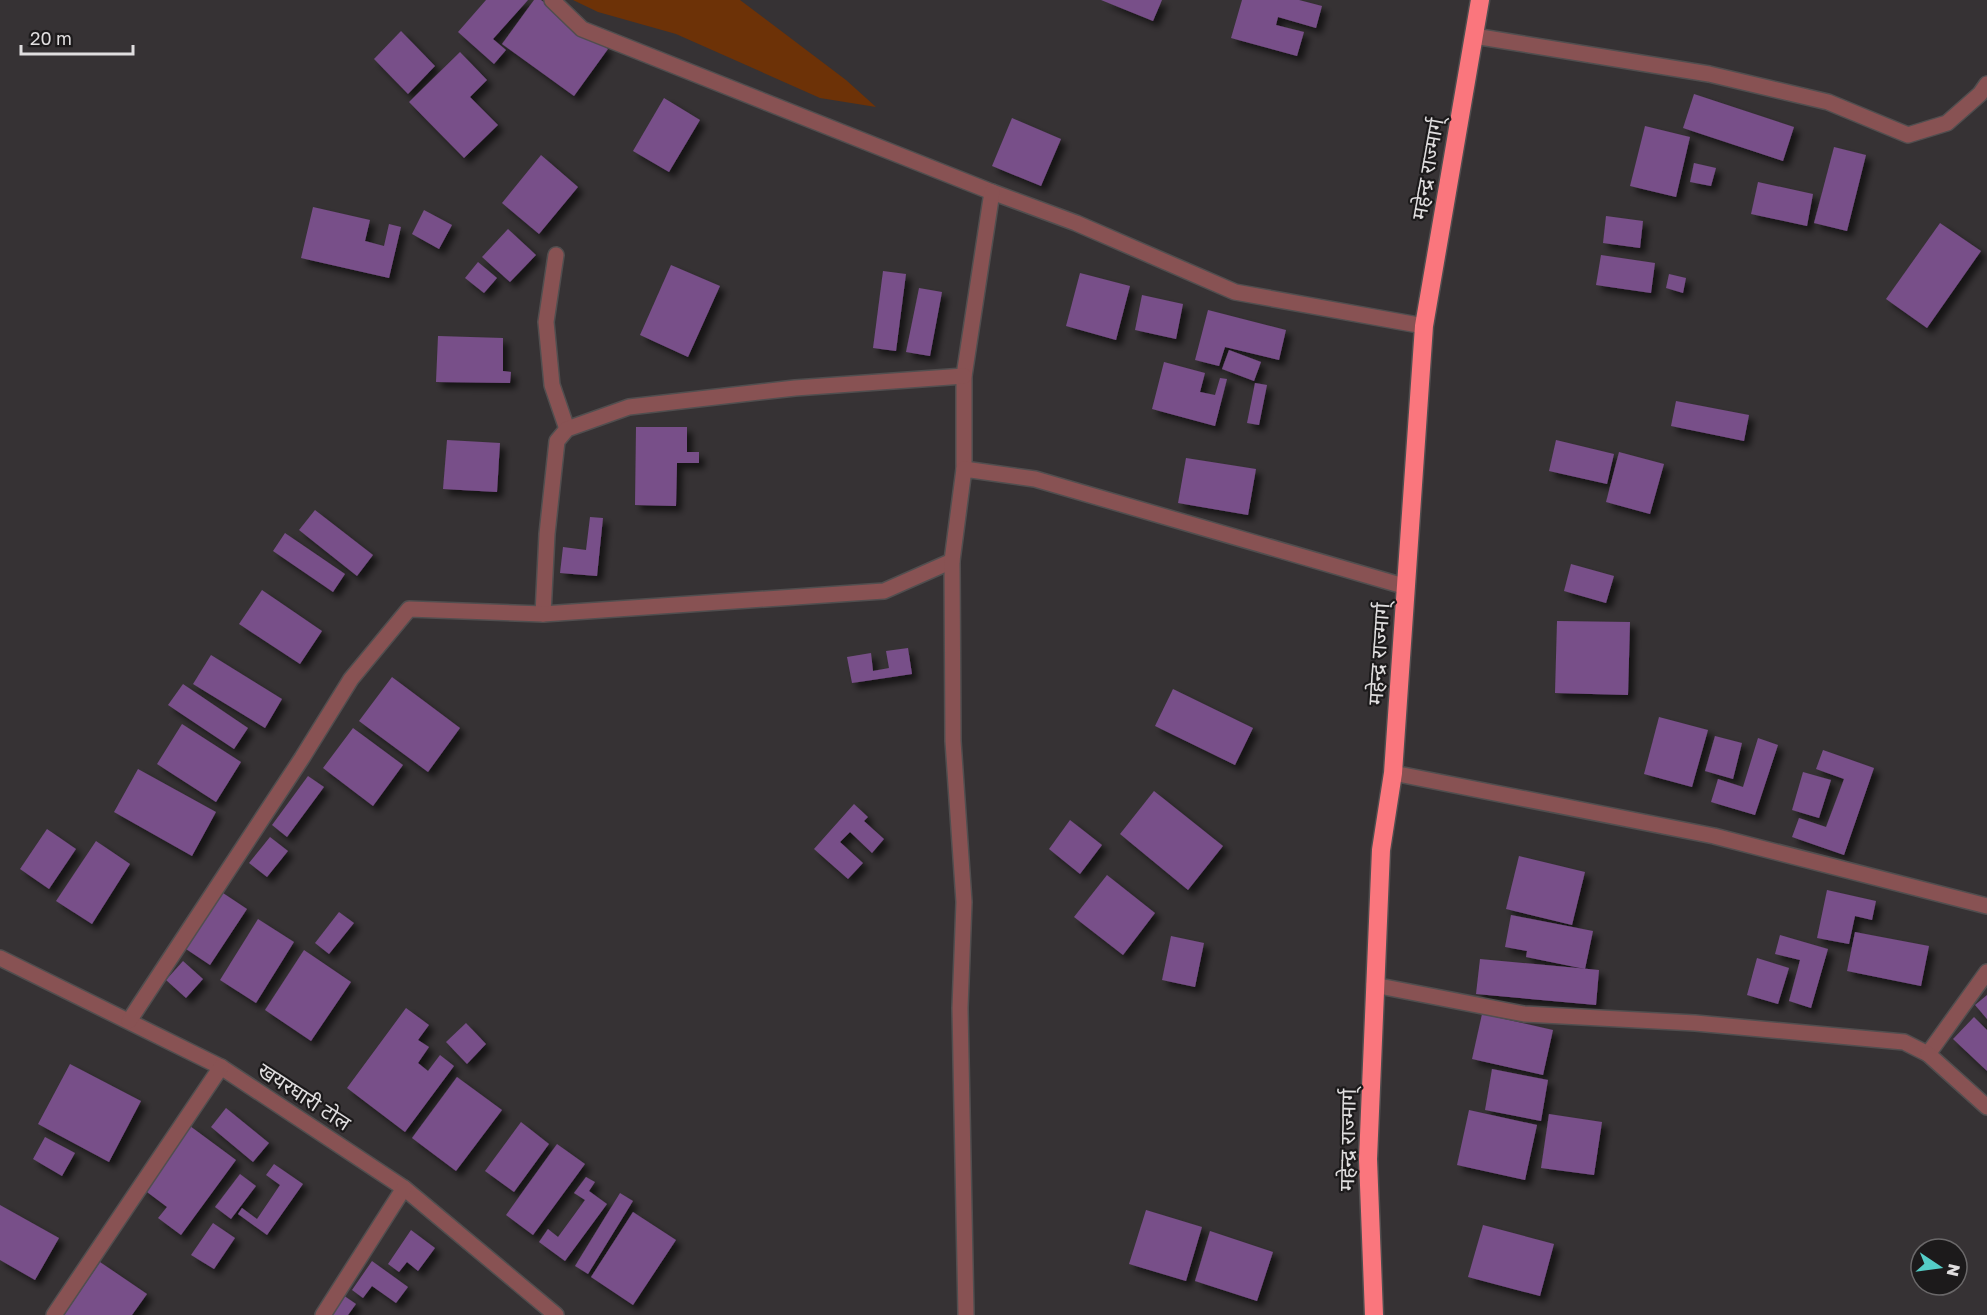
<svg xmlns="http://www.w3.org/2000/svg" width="1987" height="1315" font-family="'Golos Text','Noto Sans Devanagari',sans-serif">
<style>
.green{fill:#6d3207}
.building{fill:#784f89;filter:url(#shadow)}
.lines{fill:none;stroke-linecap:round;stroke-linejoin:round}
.minor-casing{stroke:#514e4f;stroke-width:18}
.highway-casing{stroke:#514e4f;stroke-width:21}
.minor{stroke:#885253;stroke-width:15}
.highway{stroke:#fa767d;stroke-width:18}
.labels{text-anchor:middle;stroke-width:4.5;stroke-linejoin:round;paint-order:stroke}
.street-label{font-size:21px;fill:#e0dedf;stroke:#1c1a1b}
</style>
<defs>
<filter id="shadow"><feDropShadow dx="5.5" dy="5.5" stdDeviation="3" flood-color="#0009"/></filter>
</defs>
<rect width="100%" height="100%" fill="#363234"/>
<path class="green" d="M573 0H740L846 80 876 107 820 98 676 34 598 12Z"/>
<g class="building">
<path d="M486 0H528L493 39 506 50 494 64 458 32Z"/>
<path d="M534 0H541L608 49 574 96 502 44Z"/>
<path d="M1101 0H1162L1153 21Z"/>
<path d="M1242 0H1299L1322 6 1316 28 1278 17 1276 25 1304 32 1297 56 1231 38Z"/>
<path d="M401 31 435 66 408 94 374 59Z"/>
<path d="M460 52 487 80 470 97 498 125 464 158 409 102Z"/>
<path d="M1694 94 1794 127 1783 161 1683 128Z"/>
<path d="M664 98 700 120 669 172 633 151Z"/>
<path d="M1012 118 1061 139 1041 186 992 166Z"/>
<path d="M1645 126 1690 137 1676 197 1630 186Z"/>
<path d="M1834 147 1866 155 1847 231 1814 223Z"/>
<path d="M541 155 578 187 539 234 502 203Z"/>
<path d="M1694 163 1716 168 1711 186 1690 182Z"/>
<path d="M1758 182 1813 194 1807 226 1751 214Z"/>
<path d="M313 207 370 220 365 241 384 246 389 224 401 227 389 278 301 258Z"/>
<path d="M424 210 452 225 439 249 412 234Z"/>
<path d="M1606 216 1643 221 1640 248 1603 243Z"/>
<path d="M1940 223 1981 251 1927 328 1886 299Z"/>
<path d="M508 229 536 255 510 282 482 257Z"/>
<path d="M1601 255 1655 263 1651 293 1596 285Z"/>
<path d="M478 262 497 278 484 293 465 278Z"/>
<path d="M671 265 720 286 688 357 640 335Z"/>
<path d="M883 271 906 274 896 351 873 348Z"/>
<path d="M1080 273 1130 286 1116 340 1066 326Z"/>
<path d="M1669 274 1686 278 1683 293 1666 288Z"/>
<path d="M919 288 942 292 930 356 906 352Z"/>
<path d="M1142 295 1183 304 1176 339 1135 330Z"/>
<path d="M1208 310 1286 330 1279 360 1225 347 1219 366 1195 360Z"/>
<path d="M438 336 503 338V371L511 372 510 383 436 382Z"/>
<path d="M1229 350 1261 362 1254 381 1222 369Z"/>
<path d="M1164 362 1205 373 1200 392 1215 395 1220 378 1227 379 1215 426 1152 409Z"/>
<path d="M1255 383 1267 385 1259 425 1247 423Z"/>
<path d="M1676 401 1749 415 1744 441 1671 426Z"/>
<path d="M636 427H687V452H699V463H677L676 506 635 505Z"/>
<path d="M447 440 500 443 497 492 443 489Z"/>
<path d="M1556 440 1614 454 1607 484 1549 471Z"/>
<path d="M1619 452 1664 464 1650 514 1606 502Z"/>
<path d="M1186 458 1256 469 1248 515 1178 503Z"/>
<path d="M315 510 373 555 357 576 299 530Z"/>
<path d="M590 517 603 518 597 576 560 573 563 547 586 550Z"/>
<path d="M285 533 345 574 333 592 273 551Z"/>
<path d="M1571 564 1614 576 1606 603 1564 591Z"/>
<path d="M262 590 322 631 300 664 239 624Z"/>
<path d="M1557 621 1630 622 1628 695 1555 693Z"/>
<path d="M908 648 912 674 852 683 847 657 871 653 873 671 889 668 886 651Z"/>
<path d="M211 655 282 699 265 728 193 684Z"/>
<path d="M392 677 460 728 428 772 359 721Z"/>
<path d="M183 684 248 728 234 749 168 705Z"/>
<path d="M1173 689 1253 728 1235 765 1155 726Z"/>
<path d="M1659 717 1708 730 1692 787 1644 774Z"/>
<path d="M182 724 241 762 216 802 157 764Z"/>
<path d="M353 728 403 765 373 806 323 768Z"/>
<path d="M1715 736 1742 743 1733 779 1705 771Z"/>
<path d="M1758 738 1778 745 1755 815 1711 802 1718 779 1743 787Z"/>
<path d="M1823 750 1874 768 1844 855 1792 837 1799 818 1826 827 1844 779 1816 769Z"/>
<path d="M138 769 216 812 192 856 114 812Z"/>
<path d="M1803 772 1831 780 1819 818 1792 810Z"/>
<path d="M308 776 324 787 287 837 272 825Z"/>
<path d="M1154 791 1223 846 1188 890 1120 834Z"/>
<path d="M854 804 868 817 864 821 884 839 872 853 850 832 840 842 863 863 848 879 814 849Z"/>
<path d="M1070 820 1102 845 1080 874 1049 849Z"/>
<path d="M47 829 76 849 49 889 20 869Z"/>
<path d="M270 837 288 851 267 877 249 863Z"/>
<path d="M96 841 130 864 92 924 56 901Z"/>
<path d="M1519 856 1585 872 1572 925 1506 909Z"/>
<path d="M1107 875 1155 913 1123 955 1074 917Z"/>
<path d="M1827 890 1876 901 1872 920 1855 916 1849 944 1817 938Z"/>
<path d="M220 891 247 909 210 965 183 947Z"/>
<path d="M339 912 354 923 329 954 315 943Z"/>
<path d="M1511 915 1593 931 1585 969 1526 957 1527 951 1505 947Z"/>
<path d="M258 919 294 942 256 1003 220 980Z"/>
<path d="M1855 932 1929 946 1921 986 1847 971Z"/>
<path d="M1780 935 1828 949 1811 1008 1789 1001 1800 960 1775 954Z"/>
<path d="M1171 936 1204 943 1195 987 1162 980Z"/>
<path d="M304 950 351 982 311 1041 265 1010Z"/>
<path d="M1757 958 1789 968 1778 1004 1747 995Z"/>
<path d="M1480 959 1599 970 1596 1005 1476 994Z"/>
<path d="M183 961 203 979 186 998 166 980Z"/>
<path d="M1987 995V1019L1975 1005Z"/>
<path d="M406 1008 429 1025 418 1040 429 1047 418 1063 428 1071 440 1055 454 1066 405 1132 347 1088Z"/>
<path d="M1482 1014 1553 1030 1543 1075 1472 1059Z"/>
<path d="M1974 1017 1987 1030V1071L1953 1039Z"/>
<path d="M466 1023 486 1044 467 1064 446 1042Z"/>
<path d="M70 1064 141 1101 109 1162 38 1124Z"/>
<path d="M1492 1069 1548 1080 1541 1121 1485 1110Z"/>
<path d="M457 1077 502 1110 456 1171 412 1138Z"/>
<path d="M226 1108 269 1143 253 1162 211 1127Z"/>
<path d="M1469 1110 1537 1125 1525 1180 1457 1165Z"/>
<path d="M1549 1114 1602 1122 1594 1175 1541 1168Z"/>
<path d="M521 1122 549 1144 514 1192 485 1171Z"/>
<path d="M190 1126 236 1160 181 1235 158 1218 167 1207 143 1189Z"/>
<path d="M45 1137 75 1153 62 1176 33 1159Z"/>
<path d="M557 1144 585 1164 533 1235 506 1215Z"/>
<path d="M274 1164 303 1184 267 1235 238 1214 242 1208 257 1219 280 1185 266 1175Z"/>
<path d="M240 1174 256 1186 231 1219 215 1207Z"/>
<path d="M586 1177 595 1182 589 1191 607 1204 565 1261 539 1242 548 1229 558 1237 585 1200 574 1193Z"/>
<path d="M620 1193 633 1201 588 1274 575 1266Z"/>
<path d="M0 1205 59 1238 35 1280 0 1260Z"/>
<path d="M1146 1210 1202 1227 1186 1281 1129 1264Z"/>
<path d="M633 1212 676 1240 633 1305 591 1277Z"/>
<path d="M213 1223 235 1238 214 1269 191 1255Z"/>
<path d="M1483 1225 1554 1244 1540 1296 1468 1277Z"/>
<path d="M411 1230 435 1248 418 1271 407 1262 399 1272 388 1264Z"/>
<path d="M1210 1231 1273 1252 1257 1301 1195 1281Z"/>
<path d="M372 1261 408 1287 396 1303 372 1286 363 1298 352 1290Z"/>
<path d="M100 1262 147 1294 132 1315H64Z"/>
<path d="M343 1295 356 1304 348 1315H330Z"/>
</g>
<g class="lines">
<g class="minor-casing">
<g id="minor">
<path d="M552 0 582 29 992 192 1076 223 1235 292 1424 326"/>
<path d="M1474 36 1709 74 1828 102 1908 135 1947 123 1980 94 1987 84"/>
<path d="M556 255 546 322 552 385 567 429"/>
<path d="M964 469V376L992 192"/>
<path d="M543 614 547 534 557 441 567 429 629 407 795 388 964 376"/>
<path d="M1393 773 1714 836 1987 906"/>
<path d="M0 958 221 1067 404 1188 556 1315"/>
<path d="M1374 985 1524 1014 1695 1023 1904 1042 1928 1054 1987 972"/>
<path d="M129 1021 302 758 351 679 409 609 543 614 884 591 952 561"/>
<path d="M1928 1054 1987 1107"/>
<path d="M54 1315 221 1067"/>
<path d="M323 1315 404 1188"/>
<path d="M966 1315 960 1008 964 902 953 741 952 561 964 469 1035 479 1407 587"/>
</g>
</g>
<g class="highway-casing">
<path id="highway" d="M1374 1315 1368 1159 1381 850 1393 773 1424 326 1480 0"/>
</g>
<use href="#minor" class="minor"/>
<use href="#highway" class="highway"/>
</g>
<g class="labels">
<g class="street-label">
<text transform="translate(1428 169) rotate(-80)" y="7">महेन्द्र राज्मार्ग्</text>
<text transform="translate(1379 654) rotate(-86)" y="7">महेन्द्र राज्मार्ग्</text>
<text transform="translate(304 1097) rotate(33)" y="7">खयरघारी टोल</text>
<text transform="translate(1348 1140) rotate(-89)" y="7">महेन्द्र राज्मार्ग्</text>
</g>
</g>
<g transform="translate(1939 1267) rotate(103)"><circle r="28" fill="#1c1a1b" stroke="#6a6869" stroke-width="1.5"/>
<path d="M0-4.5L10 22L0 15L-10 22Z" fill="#54cdc7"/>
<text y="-9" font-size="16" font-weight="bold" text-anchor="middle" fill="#e0dedf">N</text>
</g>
<path d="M21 45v9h112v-9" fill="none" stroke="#e0dedf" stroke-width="3"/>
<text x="30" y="45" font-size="18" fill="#e0dedf" stroke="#1c1a1b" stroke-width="4.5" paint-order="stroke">20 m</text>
</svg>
